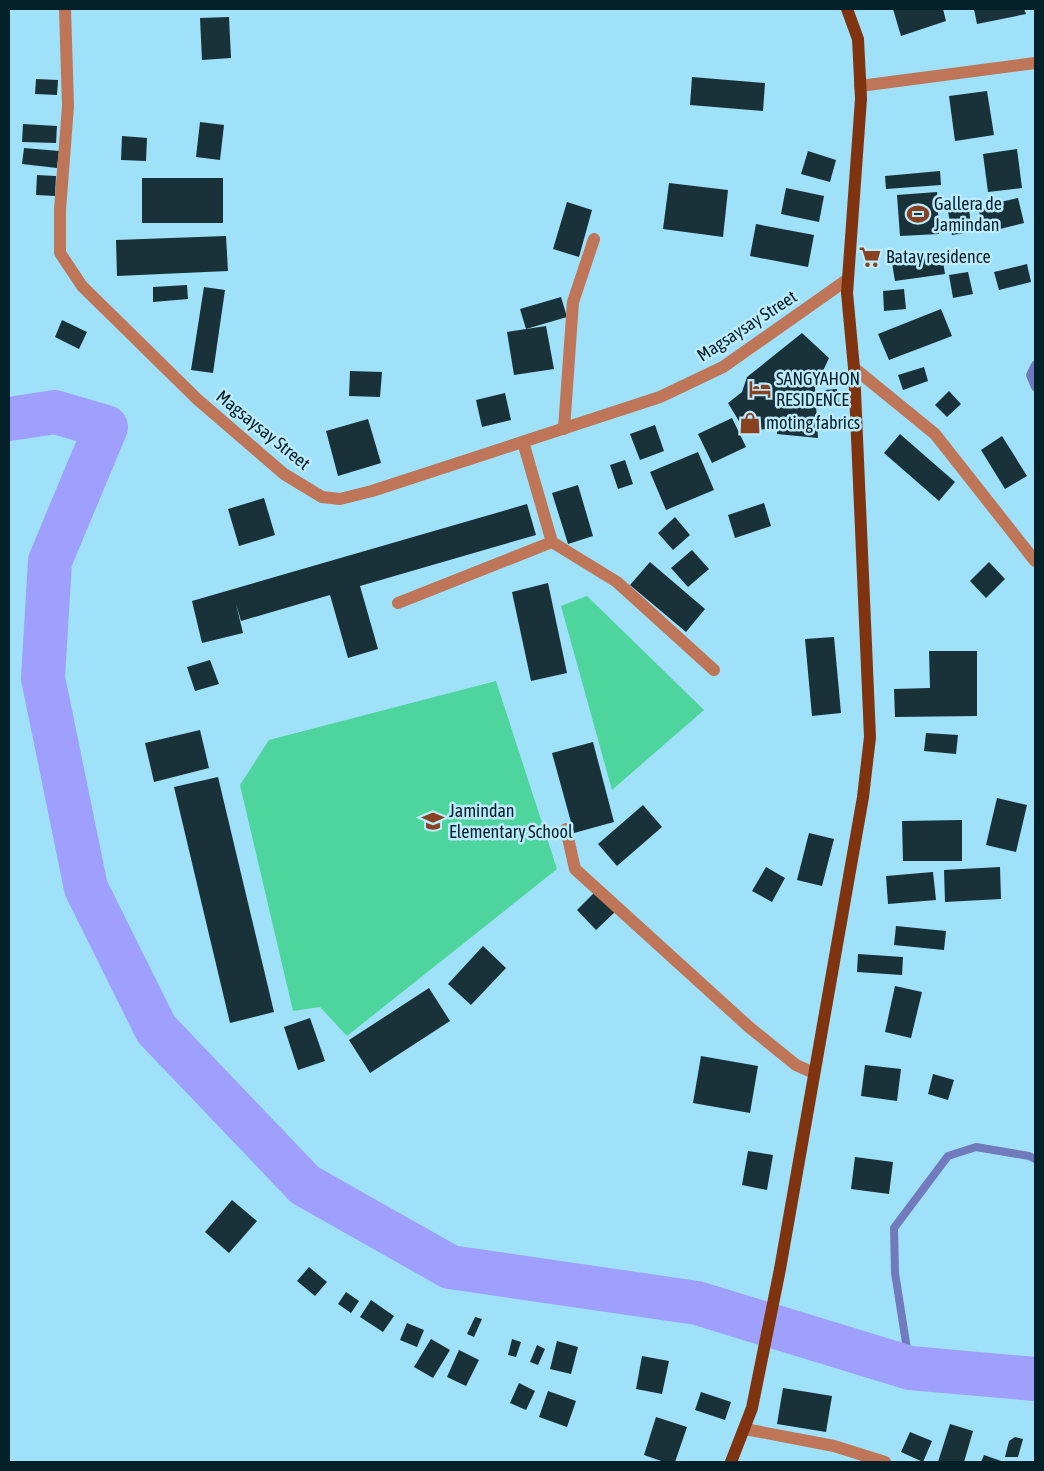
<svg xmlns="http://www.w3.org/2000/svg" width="1044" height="1471" font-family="'Asap Condensed',sans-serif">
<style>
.green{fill:#4ed49d}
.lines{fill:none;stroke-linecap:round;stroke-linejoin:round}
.stream{stroke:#707abd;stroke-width:8}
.river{stroke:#9fa0fd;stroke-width:44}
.building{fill:#193139}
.minor{stroke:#be7558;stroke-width:12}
.major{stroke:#7f330f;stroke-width:12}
.labels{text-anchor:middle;stroke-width:5;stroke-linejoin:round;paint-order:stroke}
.poi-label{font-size:18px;fill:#042029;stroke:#bbebfd;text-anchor:start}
.street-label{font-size:18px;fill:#042029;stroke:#bbebfd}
</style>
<rect width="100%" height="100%" fill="#9fe1f8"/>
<g class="green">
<path d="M587 596 704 710 612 790 561 606Z"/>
<path d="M496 681 557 869 347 1036 320 1007 293 1011 240 785 269 740Z"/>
</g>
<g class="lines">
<g class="stream">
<path d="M1035 365 1030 375 1035 387"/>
<path d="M910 1368 895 1273 894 1228 948 1156 976 1147 1029 1156 1035 1159"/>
</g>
<path class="river" d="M9 419 55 412 106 427 50 561 43 678 86 888 156 1029 305 1185 450 1267 697 1303 910 1368 1035 1379"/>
</g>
<g class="building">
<path d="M893 9H943L946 21 901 36Z"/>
<path d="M974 9H1024L1026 14 977 24Z"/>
<path d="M229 17 231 58 202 60 200 18Z"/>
<path d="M692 77 765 83 763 111 690 105Z"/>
<path d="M36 79 58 80 57 95 35 94Z"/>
<path d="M987 91 994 135 955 141 949 96Z"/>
<path d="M200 122 224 125 220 160 196 157Z"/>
<path d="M23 124 57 126 56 143 22 142Z"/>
<path d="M122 136 147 138 146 161 121 160Z"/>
<path d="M24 148 59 151 57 168 22 164Z"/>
<path d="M1017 149 1022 188 988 192 983 154Z"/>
<path d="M808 151 836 160 830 182 801 174Z"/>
<path d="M940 171 941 185 886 189 885 176Z"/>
<path d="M37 175 56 176 55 196 36 195Z"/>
<rect x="142" y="178" width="81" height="45"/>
<path d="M669 183 728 190 723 237 663 229Z"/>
<path d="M786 188 824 196 819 222 781 214Z"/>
<path d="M937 192 939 234 900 236 897 195Z"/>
<path d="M1018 198 1024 223 984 233 978 207Z"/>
<path d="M567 202 592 210 579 257 553 249Z"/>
<path d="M968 202 972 232 952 235 947 205Z"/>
<path d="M756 224 814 235 808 267 750 256Z"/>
<path d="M226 236 228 271 117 276 116 240Z"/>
<path d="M942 255 945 274 895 281 892 263Z"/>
<path d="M1027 264 1031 282 999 290 994 272Z"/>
<path d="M968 272 973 294 953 298 949 275Z"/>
<path d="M187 285 188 299 153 302V287Z"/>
<path d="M204 287 225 290 213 373 191 370Z"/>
<path d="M904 289 906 309 884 311 883 291Z"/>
<path d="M561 297 567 317 526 329 520 309Z"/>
<path d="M941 309 952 336 889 360 878 334Z"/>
<path d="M62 320 87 332 79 349 55 337Z"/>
<path d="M546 326 554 369 514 375 507 332Z"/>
<path d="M802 333 829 358 815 388 818 438 777 434V428L745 431 728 403 742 392 747 377Z"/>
<path d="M924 367 928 381 903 390 898 375Z"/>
<path d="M350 371 382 372 380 397 349 396Z"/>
<path d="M837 389 839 404 827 406 825 390Z"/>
<path d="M949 391 961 404 947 417 935 405Z"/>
<path d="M505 393 511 420 482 427 476 400Z"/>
<path d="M732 418 746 447 712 463 698 434Z"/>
<path d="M368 419 381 463 338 476 326 431Z"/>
<path d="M655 425 664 451 640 460 630 434Z"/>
<path d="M900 434 955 482 939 501 884 453Z"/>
<path d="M1002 436 1027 476 1005 489 981 450Z"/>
<path d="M698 452 714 490 666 510 650 472Z"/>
<path d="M625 460 633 484 618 489 610 465Z"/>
<path d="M578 485 593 536 568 544 552 493Z"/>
<path d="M264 498 275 535 239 546 228 509Z"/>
<path d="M764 503 771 526 735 538 728 515Z"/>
<path d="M527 504 536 535 360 586 378 649 348 658 330 595 241 621 236 604 243 633 202 643 192 601Z"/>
<path d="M675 517 690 535 673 550 658 533Z"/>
<path d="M692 550 709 569 688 587 671 568Z"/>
<path d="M650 562 705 609 686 632 630 585Z"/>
<path d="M989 562 1005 579 986 598 970 581Z"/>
<path d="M548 583 567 673 531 681 512 592Z"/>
<path d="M834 637 841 713 812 716 805 639Z"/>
<path d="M929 651H977V716L895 717 894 689 930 688Z"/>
<path d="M210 660 219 684 195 691 187 667Z"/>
<path d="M200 730 209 768 154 782 145 743Z"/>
<path d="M926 733 958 735 956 754 924 751Z"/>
<path d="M593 742 614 822 574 833 552 753Z"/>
<path d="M218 777 274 1012 230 1023 174 787Z"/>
<path d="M997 798 1027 805 1016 852 986 845Z"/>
<path d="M643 805 662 827 617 866 598 844Z"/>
<path d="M962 820V861H903L902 821Z"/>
<path d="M809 833 834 839 822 886 797 880Z"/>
<path d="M766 867 785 878 772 902 752 891Z"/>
<path d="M1000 867 1001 899 945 902 944 870Z"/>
<path d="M933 872 936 900 888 904 886 876Z"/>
<path d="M597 890 616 911 596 930 577 910Z"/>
<path d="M896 926 946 931 944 950 894 945Z"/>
<path d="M483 946 506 968 471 1005 448 984Z"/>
<path d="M858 954 903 957 902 975 857 972Z"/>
<path d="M895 986 922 992 911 1038 885 1032Z"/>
<path d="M429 988 450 1021 370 1073 349 1040Z"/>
<path d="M310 1018 325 1061 298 1070 284 1027Z"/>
<path d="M701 1056 758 1066 750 1113 693 1103Z"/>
<path d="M865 1065 901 1069 897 1101 861 1096Z"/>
<path d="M933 1074 954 1080 948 1100 928 1094Z"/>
<path d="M748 1151 773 1155 767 1190 742 1185Z"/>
<path d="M855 1157 893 1162 889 1194 851 1189Z"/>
<path d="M232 1200 257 1221 229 1253 205 1232Z"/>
<path d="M309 1267 327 1282 315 1296 297 1281Z"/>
<path d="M346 1292 359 1301 351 1313 338 1304Z"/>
<path d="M371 1300 394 1316 383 1332 360 1317Z"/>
<path d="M475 1317 482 1319 474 1337 467 1334Z"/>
<path d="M407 1323 424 1330 417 1347 400 1340Z"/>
<path d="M431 1339 450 1350 433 1378 414 1367Z"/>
<path d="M512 1339 521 1342 516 1357 508 1355Z"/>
<path d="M557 1341 578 1347 571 1374 550 1369Z"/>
<path d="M537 1345 545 1349 538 1365 530 1362Z"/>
<path d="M459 1350 479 1360 466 1386 447 1377Z"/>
<path d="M642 1356 669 1361 662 1394 636 1389Z"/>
<path d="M519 1383 535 1391 526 1410 510 1403Z"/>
<path d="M783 1388 832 1396 826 1432 777 1424Z"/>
<path d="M548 1391 576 1401 567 1427 539 1417Z"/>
<path d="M701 1392 731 1402 725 1420 695 1410Z"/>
<path d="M656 1417 687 1427 675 1462H664L644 1455Z"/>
<path d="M950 1424 973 1431 964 1462H938Z"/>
<path d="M910 1432 932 1441 923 1462 901 1452Z"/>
<path d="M1015 1437 1023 1439 1018 1457H1005L1009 1441Z"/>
<path d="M984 1455 1004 1462H981Z"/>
</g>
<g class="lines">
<g class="minor">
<path d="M65 9 68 106 60 210V253L82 286 197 399 284 474 322 497 340 499 372 491 660 397 723 367 848 279"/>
<path d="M860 86 1035 63"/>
<path d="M854 368 935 434 1035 561"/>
<path d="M564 429 573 302 594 239"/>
<path d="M552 542 617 582 714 670"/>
<path d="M398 603 552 542 523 442"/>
<path d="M566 829 575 869 749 1027 796 1065 814 1073"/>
<path d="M745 1429 834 1446 885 1462"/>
</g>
<path class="major" d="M731 1462 752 1408 780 1269 863 797 870 737 854 368 847 293 861 99 858 39 847 9"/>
</g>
<defs>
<g id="stadium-bare" transform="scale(1.725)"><path d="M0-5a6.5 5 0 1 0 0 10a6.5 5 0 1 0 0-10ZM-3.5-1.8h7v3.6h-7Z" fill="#894122" stroke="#bbebfd" stroke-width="2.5" paint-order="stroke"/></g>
<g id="supermarket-bare" transform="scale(1.725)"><path d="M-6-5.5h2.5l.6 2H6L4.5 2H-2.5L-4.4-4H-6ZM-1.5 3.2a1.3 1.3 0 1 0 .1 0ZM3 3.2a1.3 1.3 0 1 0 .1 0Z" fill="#894122" stroke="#bbebfd" stroke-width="2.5" paint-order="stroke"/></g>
<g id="hotel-bare" transform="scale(1.725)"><path d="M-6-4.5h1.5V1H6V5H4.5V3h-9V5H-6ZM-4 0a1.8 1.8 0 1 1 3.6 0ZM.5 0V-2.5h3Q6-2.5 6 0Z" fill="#894122" stroke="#bbebfd" stroke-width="2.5" paint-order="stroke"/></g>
<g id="shop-bare" transform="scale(1.725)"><path d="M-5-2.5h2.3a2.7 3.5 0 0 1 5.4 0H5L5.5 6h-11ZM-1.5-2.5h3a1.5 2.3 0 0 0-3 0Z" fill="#894122" stroke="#bbebfd" stroke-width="2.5" paint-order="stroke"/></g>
<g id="school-bare" transform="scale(1.725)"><path d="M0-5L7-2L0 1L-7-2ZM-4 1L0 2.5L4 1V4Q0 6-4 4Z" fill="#894122" stroke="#bbebfd" stroke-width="2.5" paint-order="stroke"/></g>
</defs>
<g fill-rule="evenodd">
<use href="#stadium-bare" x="918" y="214"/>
<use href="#supermarket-bare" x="870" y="257"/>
<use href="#hotel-bare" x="760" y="389"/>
<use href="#shop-bare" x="750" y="423"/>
<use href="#school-bare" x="433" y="821"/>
</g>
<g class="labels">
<g class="poi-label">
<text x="934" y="210">Gallera de<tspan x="934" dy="21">Jamindan</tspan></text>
<text x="886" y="263">Batay residence</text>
<text x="776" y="385">SANGYAHON<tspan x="776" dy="21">RESIDENCE</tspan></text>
<text x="766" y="429">moting fabrics</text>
<text x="449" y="817">Jamindan<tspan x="449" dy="21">Elementary School</tspan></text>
</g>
<g class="street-label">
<text transform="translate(747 326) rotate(-33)" y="6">Magsaysay Street</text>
<text transform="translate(263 430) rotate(39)" y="6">Magsaysay Street</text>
</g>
</g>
<rect width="1044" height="1471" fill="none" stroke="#042029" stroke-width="20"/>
</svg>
